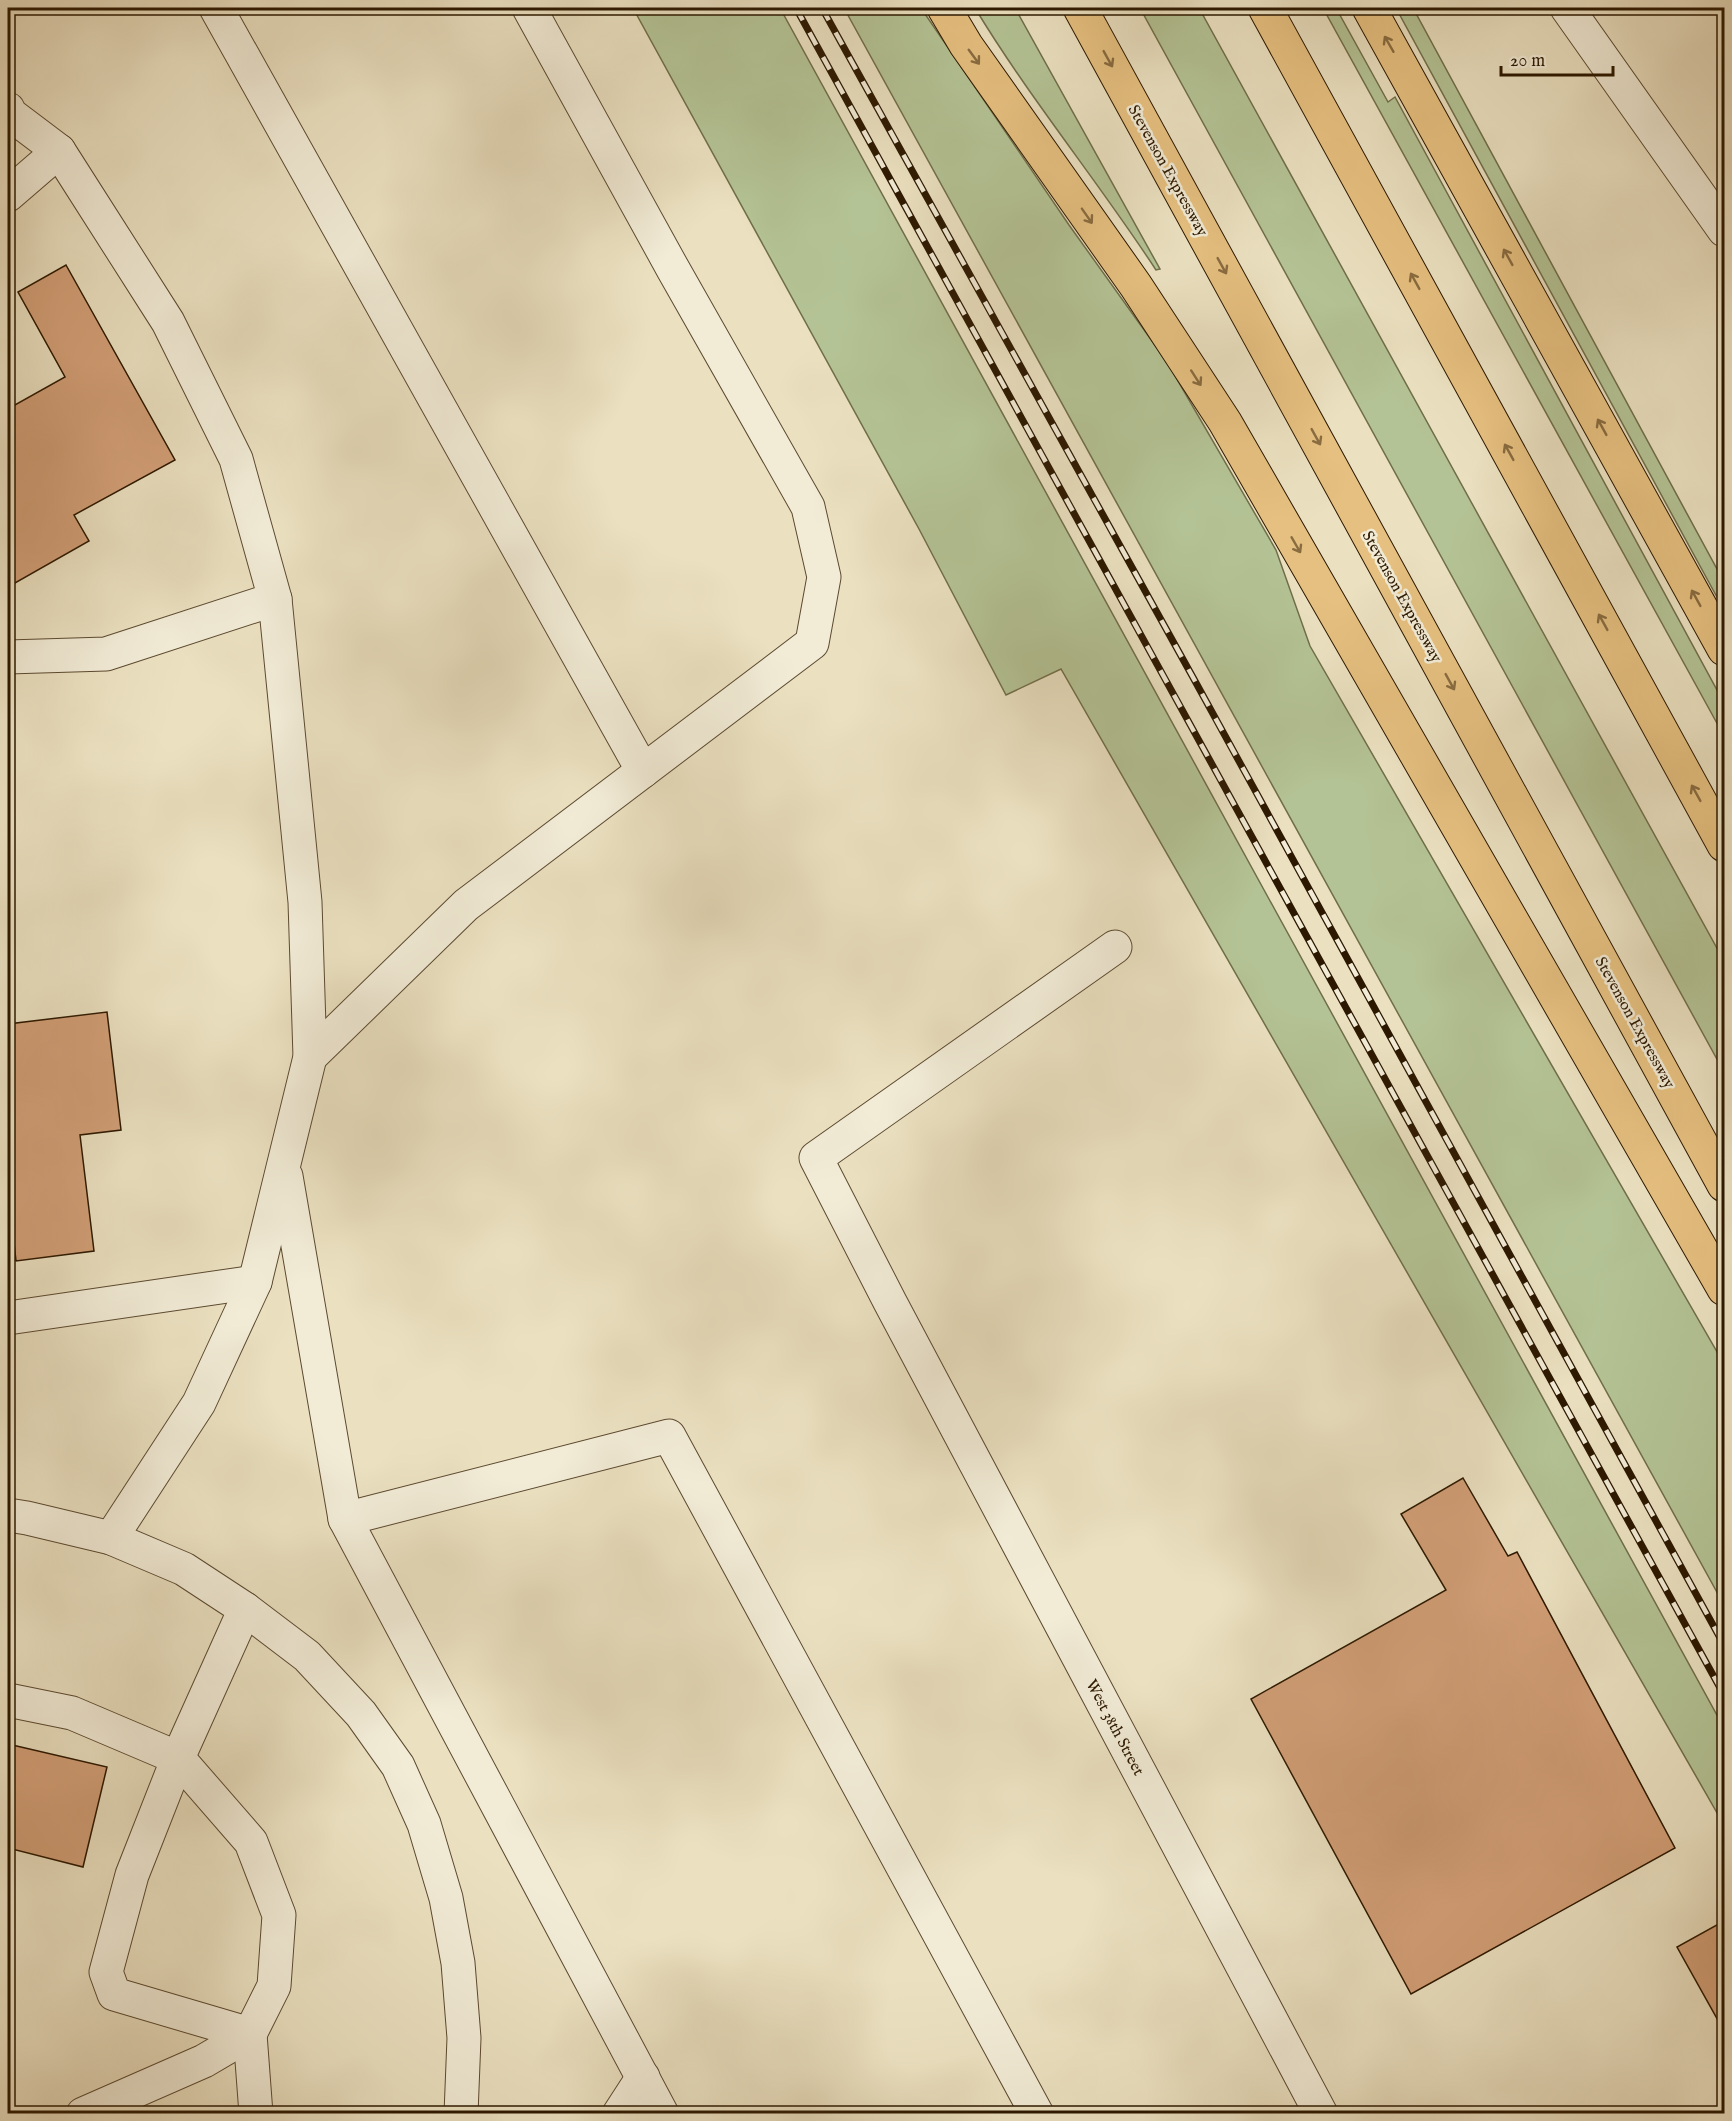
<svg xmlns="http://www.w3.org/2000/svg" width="1732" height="2121" font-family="'IM FELL English',serif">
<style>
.green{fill:#b4c395;stroke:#706e4a;stroke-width:1.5}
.building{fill:#d29f77;stroke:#2c1800;stroke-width:1.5}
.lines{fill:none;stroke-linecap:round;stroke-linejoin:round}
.minor-casing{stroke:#5c4a30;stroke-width:35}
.highway-casing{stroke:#2c1800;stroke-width:35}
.minor{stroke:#f2ecd7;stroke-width:33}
.highway{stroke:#e6c080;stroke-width:33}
.rail-casing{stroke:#2c1800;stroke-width:7}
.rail{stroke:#f2ecd7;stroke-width:4.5;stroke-dasharray:14;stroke-linecap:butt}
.oneway{stroke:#896c40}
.labels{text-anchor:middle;stroke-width:5;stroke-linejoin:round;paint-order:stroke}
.street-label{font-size:16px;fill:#2c1800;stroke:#f2ecd7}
</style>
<rect width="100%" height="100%" fill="#ebe1c1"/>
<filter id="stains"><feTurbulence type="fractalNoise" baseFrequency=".00333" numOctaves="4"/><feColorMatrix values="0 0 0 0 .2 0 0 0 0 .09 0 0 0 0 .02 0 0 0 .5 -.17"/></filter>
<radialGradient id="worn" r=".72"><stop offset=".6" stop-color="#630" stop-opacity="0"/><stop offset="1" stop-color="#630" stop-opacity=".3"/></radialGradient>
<g class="green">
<path d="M633 8H780L1724 1728V1825L1061 669 1006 695 919 529Z"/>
<path d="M844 8H921L1069 225 1167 362 1276 550 1310 646 1724 1364V1605Z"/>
<path d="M975 8H1015L1160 269 1156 270C1098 181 1030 99 975 8Z"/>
<path d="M1140 8H1199L1724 961V1072Z"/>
<path d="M1323 8H1336L1388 102 1395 97 1724 703V736Z"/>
<path d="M1396 8H1413L1724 582V610Z"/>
</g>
<g class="building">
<path d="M66 265 175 460 74 515 89 541 8 587V391L15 405 65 377 18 292Z"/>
<path d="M107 1012 121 1130 80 1135 94 1251 16 1261 8 1187V1024Z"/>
<path d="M1463 1478 1508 1556 1517 1552 1675 1848 1411 1994 1251 1699 1446 1590 1401 1514Z"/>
<path d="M8 1744 107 1767 83 1867 8 1848Z"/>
<path d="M1724 1921V2031L1677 1947Z"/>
</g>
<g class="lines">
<g class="minor-casing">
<g id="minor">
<path d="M216 8 643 771"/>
<path d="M1567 8 1724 230"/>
<path d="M8 109 10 114 59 151 168 322 236 459 275 599 305 902 310 1057 255 1282 199 1403 111 1538"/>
<path d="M8 195 59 151"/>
<path d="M8 657 106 654 275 599"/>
<path d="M1115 947 816 1158 890 1302 1321 2114"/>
<path d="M310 1057 466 905 812 643 824 577 808 507 673 269 529 8"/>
<path d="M286 1176 345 1519 662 2114"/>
<path d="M8 1318 255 1282"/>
<path d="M8 1515 27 1518 111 1538 184 1569 245 1609 307 1656 361 1714 398 1766 424 1824 446 1898 458 1963 464 2038 461 2114"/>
<path d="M345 1519 669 1436 1037 2114"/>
<path d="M8 1700 72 1713 178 1758 132 1875 106 1972 114 1994 250 2034 256 2114"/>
<path d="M83 2114 204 2061 250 2034 274 1986 279 1915 251 1842 178 1758 245 1609"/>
<path d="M619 2114 643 2077"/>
</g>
</g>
<g class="highway-casing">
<g id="highway">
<path d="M944 8 966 45 1136 286 1225 422 1724 1289"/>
<path d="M1080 8 1724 1185"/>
<path d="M1265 8 1724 845"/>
<path d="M1369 8 1724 649"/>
</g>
</g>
<use href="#minor" class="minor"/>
<use href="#highway" class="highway"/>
<g class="rail-casing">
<g id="rail">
<path d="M796 8 1724 1695"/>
<path d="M822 8 1195 681 1724 1645"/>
</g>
</g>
<use href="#rail" class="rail"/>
</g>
<defs><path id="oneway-shaft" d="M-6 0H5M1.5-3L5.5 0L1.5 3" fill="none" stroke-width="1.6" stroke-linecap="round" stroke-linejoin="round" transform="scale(1.5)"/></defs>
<g class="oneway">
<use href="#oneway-shaft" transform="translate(1389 44) rotate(-120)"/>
<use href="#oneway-shaft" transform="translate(974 57) rotate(54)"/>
<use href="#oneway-shaft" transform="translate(1108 59) rotate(61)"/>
<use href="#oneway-shaft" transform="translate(1087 216) rotate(55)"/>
<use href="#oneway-shaft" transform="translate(1508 257) rotate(-119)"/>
<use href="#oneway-shaft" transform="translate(1222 266) rotate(61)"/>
<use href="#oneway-shaft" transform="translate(1415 281) rotate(-119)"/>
<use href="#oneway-shaft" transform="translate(1196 378) rotate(57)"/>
<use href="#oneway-shaft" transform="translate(1602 427) rotate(-119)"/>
<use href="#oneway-shaft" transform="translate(1316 437) rotate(61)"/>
<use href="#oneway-shaft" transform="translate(1509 452) rotate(-119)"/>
<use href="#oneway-shaft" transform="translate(1296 545) rotate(60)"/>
<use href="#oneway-shaft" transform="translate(1696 598) rotate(-119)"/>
<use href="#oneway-shaft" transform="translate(1603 622) rotate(-119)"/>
<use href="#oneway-shaft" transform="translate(1450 682) rotate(61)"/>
<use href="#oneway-shaft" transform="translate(1696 793) rotate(-119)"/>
</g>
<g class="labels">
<g class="street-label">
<text transform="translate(1169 170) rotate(61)" y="6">Stevenson Expressway</text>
<text transform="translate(1403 596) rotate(61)" y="6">Stevenson Expressway</text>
<text transform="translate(1636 1022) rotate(61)" y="6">Stevenson Expressway</text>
<text transform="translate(1116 1727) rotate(62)" y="6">West 38th Street</text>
</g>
</g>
<rect width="1732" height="2121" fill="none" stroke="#ebe1c1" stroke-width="30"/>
<rect x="9" y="9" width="1714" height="2103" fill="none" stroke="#2c1800" stroke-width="3"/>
<rect x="15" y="15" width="1702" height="2091" fill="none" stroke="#2c1800" stroke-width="1.5"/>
<path d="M1501 66v9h112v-9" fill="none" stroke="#2c1800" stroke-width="3"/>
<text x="1510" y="66" font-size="18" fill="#2c1800" stroke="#f2ecd7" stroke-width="4.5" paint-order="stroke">20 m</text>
<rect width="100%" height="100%" filter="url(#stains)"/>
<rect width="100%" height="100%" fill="url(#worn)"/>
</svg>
